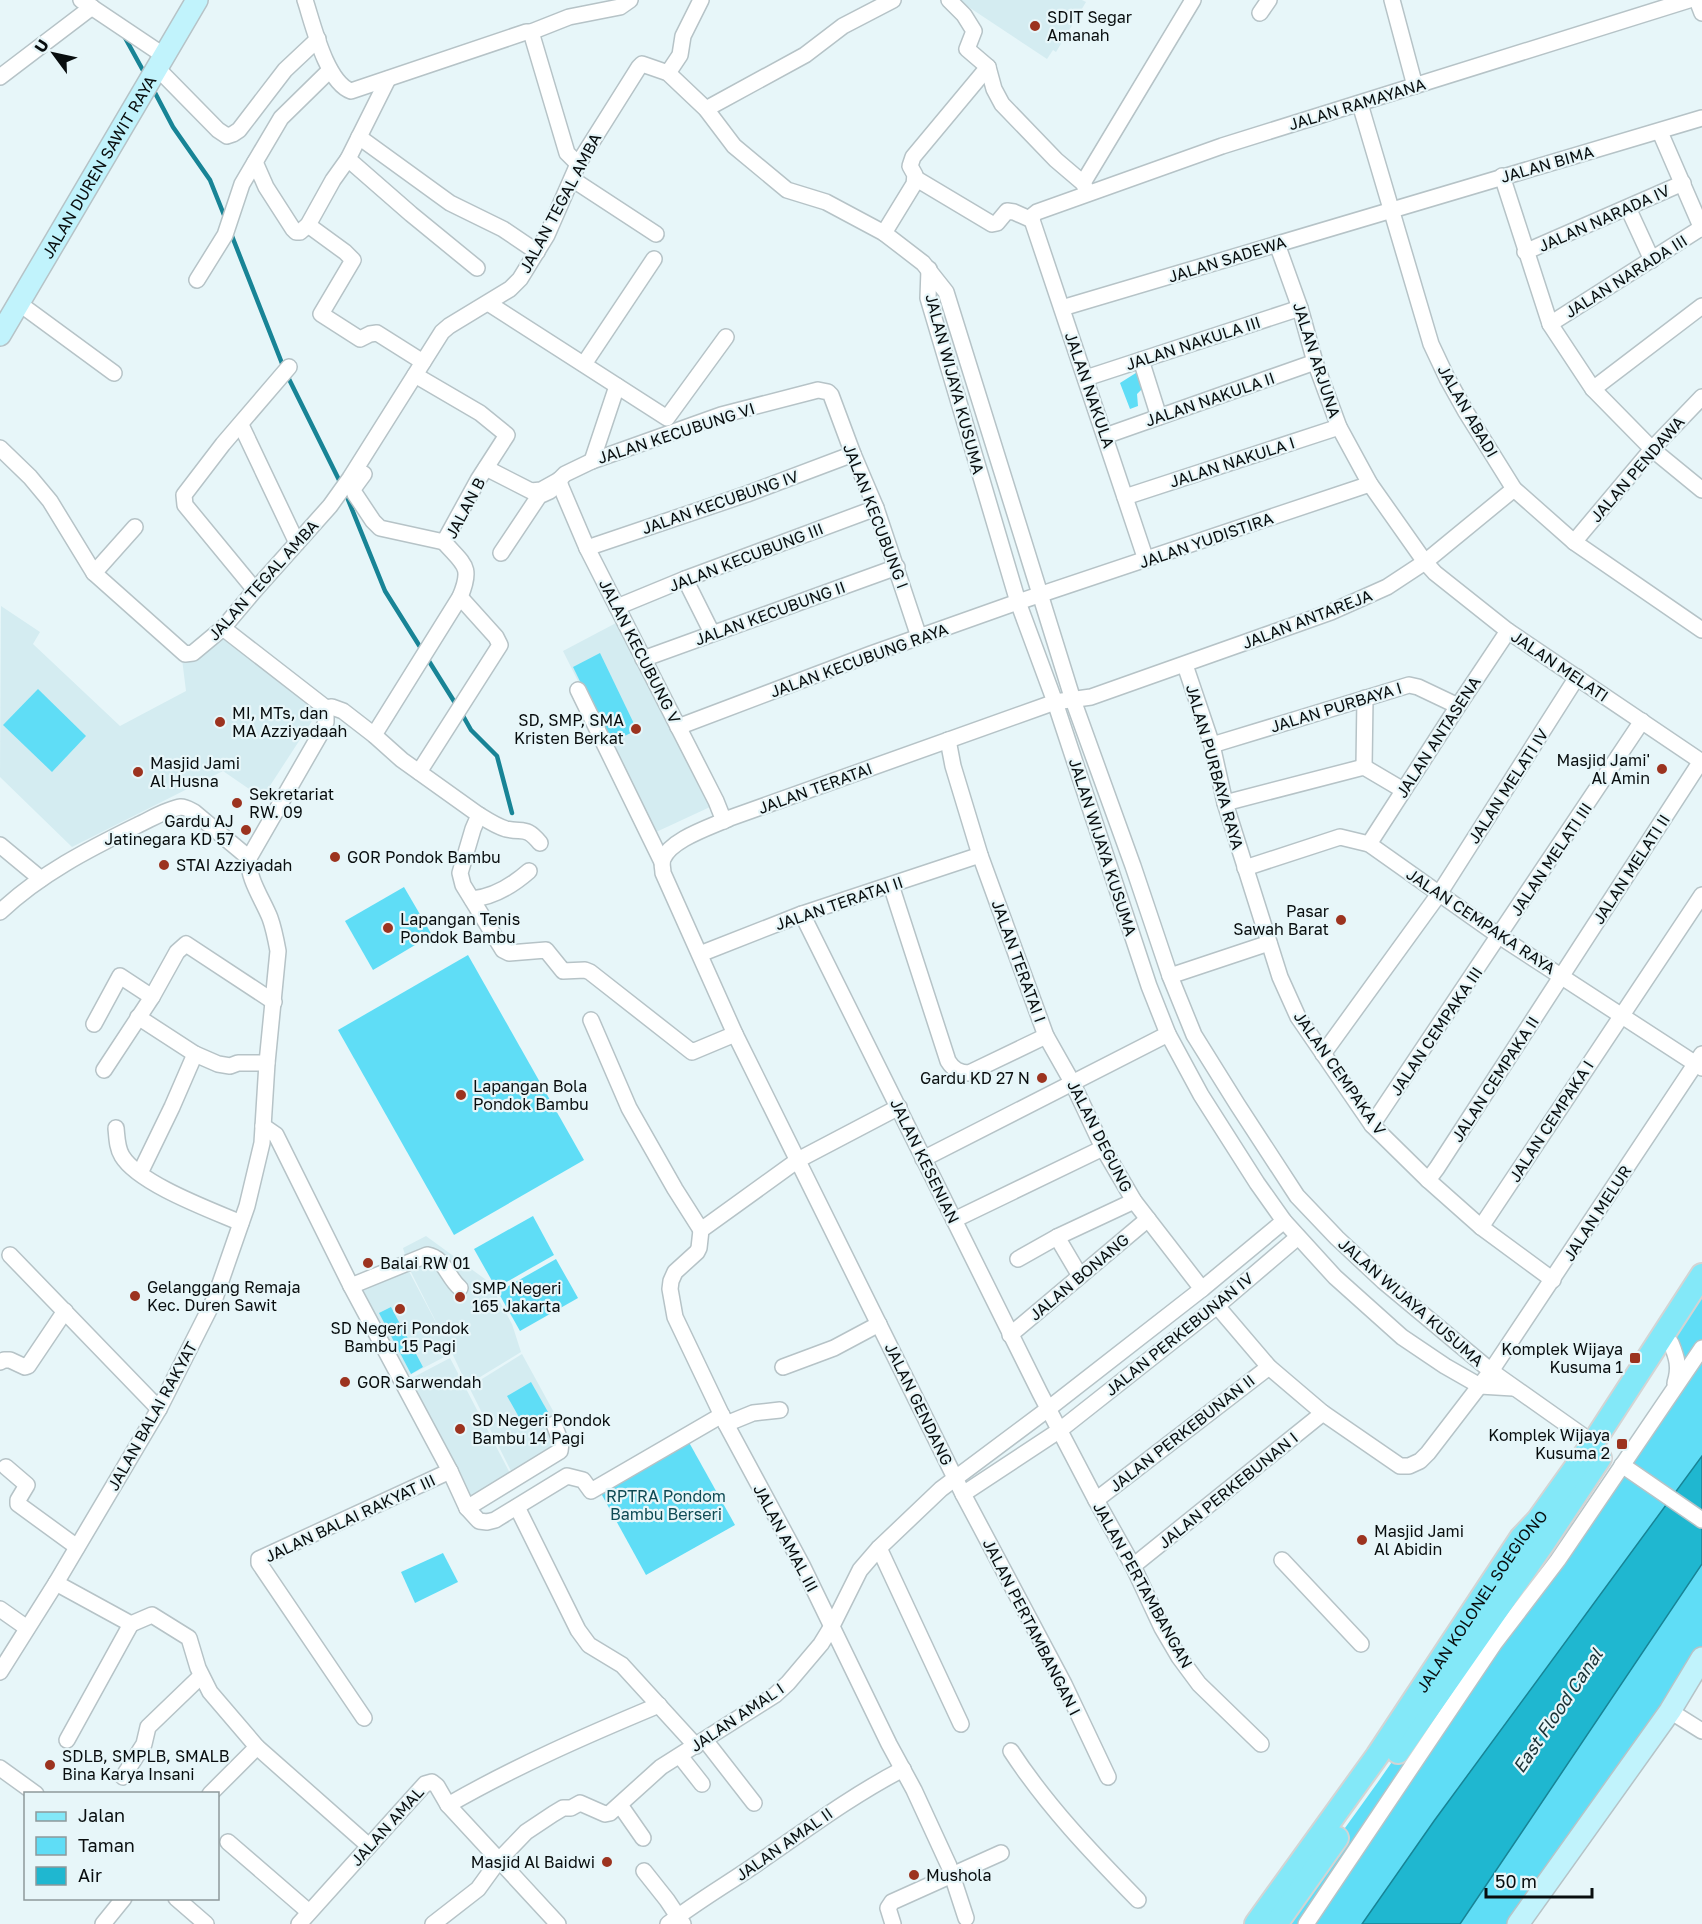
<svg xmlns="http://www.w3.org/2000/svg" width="1702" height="1924" font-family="'Golos Text',sans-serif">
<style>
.built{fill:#d4ecf1}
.green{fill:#5fddf6}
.water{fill:#1fb7d0;stroke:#188496;stroke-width:1.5}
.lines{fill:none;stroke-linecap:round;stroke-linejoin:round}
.stream{stroke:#188496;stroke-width:4.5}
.street-casing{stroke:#b6c3c7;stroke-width:18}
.secondary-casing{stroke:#b6c3c7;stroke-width:24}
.primary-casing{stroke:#d3d4d4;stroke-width:26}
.street{stroke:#fff;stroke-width:15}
.secondary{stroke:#c1f3fc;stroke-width:21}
.primary{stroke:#83e8f8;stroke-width:22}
.poi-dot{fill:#9c331f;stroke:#e7f6f9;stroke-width:2}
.labels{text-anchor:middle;stroke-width:4.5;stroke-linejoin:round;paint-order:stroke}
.poi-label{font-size:16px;fill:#090e0f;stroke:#e7f6f9;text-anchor:start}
.street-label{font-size:16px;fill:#090e0f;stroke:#e7f6f9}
.park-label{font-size:16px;fill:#0e4a54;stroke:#e7f6f9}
.water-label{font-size:18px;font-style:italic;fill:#193034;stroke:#e7f6f9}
</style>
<rect width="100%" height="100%" fill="#e7f6f9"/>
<g class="built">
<path d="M958 0H1082L1086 2 1056 52 1053 50 1047 59Z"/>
<path d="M1 606 40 632 33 644 120 726 186 691 182 659 223 633 317 710 314 718 262 798 223 771 72 847 0 777Z"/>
<path d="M616 623 710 807 654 833 563 651Z"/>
<path d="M426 1236 489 1282 512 1324 521 1352 467 1385 452 1353 408 1376 358 1283 403 1260 441 1332 409 1268 403 1248Z"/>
<path d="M522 1354 569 1440 511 1471 469 1387Z"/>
<path d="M450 1358 512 1477 471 1499 408 1380Z"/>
</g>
<g class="green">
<path d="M1139 371 1144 387 1137 394 1138 406 1130 409 1120 383Z"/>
<path d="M600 653 637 730 610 743 573 667Z"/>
<path d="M38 689 86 736 52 772 3 725Z"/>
<path d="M404 887 432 935 373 970 345 921Z"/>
<path d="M468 955 584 1160 454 1235 338 1030Z"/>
<path d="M533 1216 554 1255 496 1288 474 1249Z"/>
<path d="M556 1259 578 1298 520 1331 498 1292Z"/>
<path d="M1702 1297V1658L1518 1924H1276L1378 1782 1545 1541 1568 1525 1588 1516 1672 1393 1671 1343Z"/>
<path d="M391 1307 423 1367 411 1374 379 1313Z"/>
<path d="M531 1382 548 1412 524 1426 507 1396Z"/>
<path d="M686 1437 735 1525 646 1575 597 1486Z"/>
<path d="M443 1553 458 1582 415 1603 401 1572Z"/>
</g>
<path class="water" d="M1702 1456V1564L1460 1924H1362L1434 1821Z"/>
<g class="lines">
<g class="stream">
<path d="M123 34 145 74"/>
<path d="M153 89 173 127 210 180 226 220"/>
<path d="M230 231 285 371 341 484"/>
<path d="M345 492 385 591 422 650"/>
<path d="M427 658 457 706"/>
<path d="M462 714 471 730 497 756 512 813"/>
</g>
<g class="street-casing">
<g id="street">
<path d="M81 0 166 57"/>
<path d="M305 0C313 24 326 82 351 91L526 32H531L569 17 620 7 630 0"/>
<path d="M949 0 964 15 974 31 967 49 988 67 994 89 1002 104 1056 160 1083 183 1088 193"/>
<path d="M1392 0 1415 86"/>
<path d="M1697 0 1702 13"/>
<path d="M1260 13 1269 0"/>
<path d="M531 32 567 153 578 164"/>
<path d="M158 69 218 130 227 136 233 134 239 130 285 70 318 39"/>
<path d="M668 73 680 55 683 36 701 0"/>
<path d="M0 77 92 7"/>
<path d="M1360 104 1431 344 1447 378 1466 412 1514 489 1574 542 1702 630"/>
<path d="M706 109 805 55 843 26 893 0"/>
<path d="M1660 132 1702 229"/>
<path d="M359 137 450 203 503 229 537 252"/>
<path d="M348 159 411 214 477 268"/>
<path d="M255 162 266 187 293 229 296 232H300L308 225 333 180 348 159 388 79"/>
<path d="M1502 176 1550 324 1593 389 1652 449 1702 490"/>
<path d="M915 178 992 224 997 223 1007 211 1014 212 1032 220"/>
<path d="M572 179 656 234"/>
<path d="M1083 183 1193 0"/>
<path d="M1628 208 1652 260"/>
<path d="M1032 220V216L1037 212 1222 146 1689 0"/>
<path d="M1032 220 1146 560"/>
<path d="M308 225 345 252 353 260 321 314 360 339 370 334 377 333 423 362"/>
<path d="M884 233 914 184 915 175 910 166 913 157 988 67"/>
<path d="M1277 244 1300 308 1315 362 1339 427 1370 484 1425 562 1435 573 1508 631 1702 762"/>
<path d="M1525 252 1683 183"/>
<path d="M929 269 928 298 1018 602 1055 702 1149 986 1168 1034 1201 1095 1257 1183 1284 1221 1335 1277 1402 1337 1445 1366 1480 1386 1513 1388"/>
<path d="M197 280 225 235 242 184 281 118 330 70"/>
<path d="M488 303 667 418 726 337"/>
<path d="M20 304 114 373"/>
<path d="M1062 308 1702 118"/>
<path d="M1550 324 1701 228"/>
<path d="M1141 360 1159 417"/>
<path d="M584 364 654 259"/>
<path d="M1086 378 1300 308"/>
<path d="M1593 389 1702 306"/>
<path d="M241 425 297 543"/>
<path d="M1105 436 1315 362"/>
<path d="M0 448 30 477 50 501 94 573 185 654 193 653 223 628 255 590 330 506 350 478 442 332 449 326 510 289 520 279 547 235 578 164 639 67 642 64 668 73 706 109 734 146 787 190 826 202 884 233 923 263 946 292 1073 700 1133 866 1170 976 1194 1035 1237 1104 1297 1196 1337 1238 1383 1281 1491 1371 1593 1443"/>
<path d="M592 461 617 386"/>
<path d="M486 468 531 491 541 490 559 480 565 474 592 461 721 415 818 390 828 392 831 395 853 454 876 508 919 637"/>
<path d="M364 474 353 489 355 494 373 521 380 528 444 542"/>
<path d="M559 480 561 487 587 548 716 801 724 821"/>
<path d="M1125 497 1339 427"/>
<path d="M1574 542 1652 449 1702 397"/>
<path d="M587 548 747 494 853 454"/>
<path d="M501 553 539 496 550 491"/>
<path d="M94 573 135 527"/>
<path d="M685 579 712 633"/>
<path d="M255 590 185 505 184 495 223 444 289 367"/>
<path d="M617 607 685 579 876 508"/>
<path d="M223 628 326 708V722L322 731 249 858"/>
<path d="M643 659 897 567"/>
<path d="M1185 665 1212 745 1225 803 1280 977 1298 1017 1372 1125 1428 1180 1481 1227 1553 1280"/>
<path d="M578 690 662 862"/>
<path d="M326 708 332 707 343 711 374 735 402 760 479 815 473 829 460 873 463 885 503 950 509 953 546 950 563 971 585 970 590 972 692 1052 735 1034"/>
<path d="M678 727 871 654 1012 604 1370 484"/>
<path d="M374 735 460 597C473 566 464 565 444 542L478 480 507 435 480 413 415 375"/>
<path d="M948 740 953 766 980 855 1046 1036 1072 1082 1103 1148 1134 1201 1202 1289"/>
<path d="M1212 745 1409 685 1418 687 1458 706"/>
<path d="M1364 767 1365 698"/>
<path d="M419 772 500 645 496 637 460 597"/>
<path d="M1225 803 1364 767 1403 790"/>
<path d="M479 815C487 820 496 826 506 829 524 833 526 826 540 843"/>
<path d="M1369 844 1458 706 1508 631"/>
<path d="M0 845 41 879"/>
<path d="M1245 868 1340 837 1369 844 1499 936 1702 1068"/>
<path d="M891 885 948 1061C953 1069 959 1073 969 1073L1046 1036"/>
<path d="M472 899C494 897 513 885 529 871"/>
<path d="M0 912C40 874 89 849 138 825 151 819 167 809 181 807 186 807 190 810 194 812L249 858"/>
<path d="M802 914 1040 1393 1096 1500 1133 1566 1162 1628 1179 1657 1199 1684 1261 1744"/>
<path d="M700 954 802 914 980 855"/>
<path d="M1170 976 1269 943"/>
<path d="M152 997 177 952 186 944 274 1002"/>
<path d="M138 1017 195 1054 218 1064 230 1066 238 1063H267"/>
<path d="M591 1020 629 1108 675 1189 701 1230"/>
<path d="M94 1024 120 976 152 997 104 1070"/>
<path d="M1323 1054 1439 894 1577 677"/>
<path d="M899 1107 798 1160 701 1230 699 1248 697 1252 675 1272 671 1281 670 1289 675 1317 726 1424 802 1565 889 1744 914 1790 949 1866 966 1918"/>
<path d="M1372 1125 1642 721"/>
<path d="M263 1126 276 1135 351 1286 450 1471 467 1508 479 1521 487 1522 495 1520 567 1476 583 1480 591 1491 722 1415"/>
<path d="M116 1128C117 1138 117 1148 122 1156 139 1184 211 1210 241 1223"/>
<path d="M923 1159 1168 1034"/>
<path d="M140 1173 172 1107 195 1054"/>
<path d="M1428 1180 1437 1168 1701 761"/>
<path d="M954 1220 1103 1148"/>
<path d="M1481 1227 1702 895"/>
<path d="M1057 1237 1080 1276"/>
<path d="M10 1255 159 1409"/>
<path d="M1018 1259 1057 1237 1134 1201"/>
<path d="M351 1286 427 1255C445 1258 447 1277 460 1288"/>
<path d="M1217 1306 1269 1367 1323 1413 1400 1466H1409L1420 1461 1428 1453 1491 1371 1702 1054"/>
<path d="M1010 1335 1148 1219"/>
<path d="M1671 1343C1677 1358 1680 1367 1675 1383"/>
<path d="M0 1362 4 1360H10L25 1367 28 1366 65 1311"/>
<path d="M783 1367 834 1348 879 1324"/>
<path d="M726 1424 753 1413 780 1410"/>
<path d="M1622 1465 1702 1520"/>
<path d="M6 1467 27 1485 18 1500V1504L77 1547"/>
<path d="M963 1494 1060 1430 1217 1306 1298 1237"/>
<path d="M1096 1500 1269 1367"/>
<path d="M517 1507 578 1630 589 1645 622 1665 696 1746"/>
<path d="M467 1508 560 1451 561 1443 554 1424"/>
<path d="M879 1548 961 1724"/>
<path d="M1282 1560 1361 1644"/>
<path d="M1133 1566 1323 1413"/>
<path d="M56 1583 131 1624"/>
<path d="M0 1609 27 1628"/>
<path d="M131 1624 152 1615 189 1638 198 1668 210 1692 257 1747 369 1846"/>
<path d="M0 1672 56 1583 159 1409 215 1298 247 1206 262 1143 267 1063 278 951C276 940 274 929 270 918 263 900 247 878 249 858"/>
<path d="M1670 1711 1702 1731"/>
<path d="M364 1718 259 1563V1559L450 1471"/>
<path d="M67 1740 131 1624"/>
<path d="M705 1740 754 1803"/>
<path d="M1011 1751C1047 1806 1092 1853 1138 1900"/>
<path d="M680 1756 702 1784"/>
<path d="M0 1768 36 1794"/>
<path d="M123 1777 144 1744 148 1727 201 1676"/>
<path d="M1108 1777 1064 1684 963 1494 735 1034 663 873C663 868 661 864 663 859 671 839 711 827 730 818L1044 706 1055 702 1091 697 1331 612 1387 587 1425 562 1514 489"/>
<path d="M210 1794 257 1747"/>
<path d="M448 1805C516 1766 587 1735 659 1705"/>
<path d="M620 1805 643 1838"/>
<path d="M228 1842 309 1912"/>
<path d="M644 1871 667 1900 683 1924"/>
<path d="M176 1898 206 1924"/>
<path d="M103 1924 124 1898"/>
<path d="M299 1924 425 1784 432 1782 437 1786 448 1805 558 1924"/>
<path d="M433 1924 478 1889 499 1860 526 1832 553 1814 563 1808H571L580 1803 605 1814 610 1813 661 1767 775 1695 788 1683 821 1644 832 1626 860 1570 879 1548 941 1489 1048 1409 1202 1289 1284 1221"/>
<path d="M668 1924C695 1903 724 1886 752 1867 802 1833 849 1797 903 1769"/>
<path d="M893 1924 888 1908 892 1902 1001 1853"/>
<path d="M1306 1924 1494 1644 1558 1560 1702 1348"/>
</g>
</g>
<g class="secondary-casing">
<g id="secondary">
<path id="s1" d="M0 335 197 0"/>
<path d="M1518 1924 1670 1711 1702 1658"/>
</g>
</g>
<g class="primary-casing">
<g id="primary">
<path d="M1398 1752 1545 1541 1600 1458"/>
<path id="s2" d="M1256 1924 1377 1756 1521 1538 1538 1520 1593 1443 1702 1275"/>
<path d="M1276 1924 1337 1838"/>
</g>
</g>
<use href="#street" class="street"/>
<use href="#secondary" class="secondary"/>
<use href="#primary" class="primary"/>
</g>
<g class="poi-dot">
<circle cx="1035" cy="26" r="6"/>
<circle cx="220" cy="722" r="6"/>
<circle cx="636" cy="729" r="6"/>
<circle cx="1662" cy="769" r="6"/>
<circle cx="138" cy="772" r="6"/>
<circle cx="237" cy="803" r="6"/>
<circle cx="246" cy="830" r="6"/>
<circle cx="335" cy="857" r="6"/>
<circle cx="164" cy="865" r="6"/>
<circle cx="1341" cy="920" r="6"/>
<circle cx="388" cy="928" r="6"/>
<circle cx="1042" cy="1078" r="6"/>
<circle cx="461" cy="1095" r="6"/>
<circle cx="368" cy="1263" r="6"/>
<circle cx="135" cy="1296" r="6"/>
<circle cx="460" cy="1297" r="6"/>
<circle cx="400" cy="1309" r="6"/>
<rect x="1629" y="1352" width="12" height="12" rx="3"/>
<circle cx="345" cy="1382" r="6"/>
<circle cx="460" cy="1429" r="6"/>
<rect x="1616" y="1438" width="12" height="12" rx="3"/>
<circle cx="1362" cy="1540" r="6"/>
<circle cx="50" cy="1765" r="6"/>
<circle cx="607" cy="1862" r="6"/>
<circle cx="914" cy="1875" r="6"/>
</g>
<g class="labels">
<g class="poi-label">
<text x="1047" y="23">SDIT Segar<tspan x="1047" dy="18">Amanah</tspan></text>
<text x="232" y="719">MI, MTs, dan<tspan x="232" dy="18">MA Azziyadaah</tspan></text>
<text x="624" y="726" text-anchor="end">SD, SMP, SMA<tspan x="624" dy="18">Kristen Berkat</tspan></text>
<text x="1650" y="766" text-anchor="end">Masjid Jami'<tspan x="1650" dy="18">Al Amin</tspan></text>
<text x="150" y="769">Masjid Jami<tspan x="150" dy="18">Al Husna</tspan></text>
<text x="249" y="800">Sekretariat<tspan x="249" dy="18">RW. 09</tspan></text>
<text x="234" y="827" text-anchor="end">Gardu AJ<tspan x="234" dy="18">Jatinegara KD 57</tspan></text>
<text x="347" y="863">GOR Pondok Bambu</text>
<text x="176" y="871">STAI Azziyadah</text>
<text x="1329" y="917" text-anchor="end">Pasar<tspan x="1329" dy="18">Sawah Barat</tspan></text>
<text x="400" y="925">Lapangan Tenis<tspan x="400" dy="18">Pondok Bambu</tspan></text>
<text x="1030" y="1084" text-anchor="end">Gardu KD 27 N</text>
<text x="473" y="1092">Lapangan Bola<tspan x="473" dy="18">Pondok Bambu</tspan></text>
<text x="380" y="1269">Balai RW 01</text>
<text x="147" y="1293">Gelanggang Remaja<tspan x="147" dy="18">Kec. Duren Sawit</tspan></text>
<text x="472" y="1294">SMP Negeri<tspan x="472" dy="18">165 Jakarta</tspan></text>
<text x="400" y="1334" text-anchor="middle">SD Negeri Pondok<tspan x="400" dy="18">Bambu 15 Pagi</tspan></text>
<text x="1623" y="1355" text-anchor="end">Komplek Wijaya<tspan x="1623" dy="18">Kusuma 1</tspan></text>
<text x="357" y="1388">GOR Sarwendah</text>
<text x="472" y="1426">SD Negeri Pondok<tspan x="472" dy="18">Bambu 14 Pagi</tspan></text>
<text x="1610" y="1441" text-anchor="end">Komplek Wijaya<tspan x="1610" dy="18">Kusuma 2</tspan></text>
<text x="1374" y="1537">Masjid Jami<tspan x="1374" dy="18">Al Abidin</tspan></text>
<text x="62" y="1762">SDLB, SMPLB, SMALB<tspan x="62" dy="18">Bina Karya Insani</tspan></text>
<text x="595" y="1868" text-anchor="end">Masjid Al Baidwi</text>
<text x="926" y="1881">Mushola</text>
</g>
<g class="street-label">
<text transform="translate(1357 104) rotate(-17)" y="6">JALAN RAMAYANA</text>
<text transform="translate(1547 164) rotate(-16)" y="6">JALAN BIMA</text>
<text dy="6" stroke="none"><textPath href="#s1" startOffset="195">JALAN DUREN SAWIT RAYA</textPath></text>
<text transform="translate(560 203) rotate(-62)" y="6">JALAN TEGAL AMBA</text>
<text transform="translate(1604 218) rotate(-24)" y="6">JALAN NARADA IV</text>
<text transform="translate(1227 259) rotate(-17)" y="6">JALAN SADEWA</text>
<text transform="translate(1626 276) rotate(-32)" y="6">JALAN NARADA III</text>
<text transform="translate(1193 343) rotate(-18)" y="6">JALAN NAKULA III</text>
<text transform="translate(1317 360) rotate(72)" y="6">JALAN ARJUNA</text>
<text transform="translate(955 384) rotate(75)" y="6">JALAN WIJAYA KUSUMA</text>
<text transform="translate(1090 390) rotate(71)" y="6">JALAN NAKULA</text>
<text transform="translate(1210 399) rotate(-19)" y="6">JALAN NAKULA II</text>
<text transform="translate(1468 411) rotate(60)" y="6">JALAN ABADI</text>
<text transform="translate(676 433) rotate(-18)" y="6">JALAN KECUBUNG VI</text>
<text transform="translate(1232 462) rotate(-18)" y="6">JALAN NAKULA I</text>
<text transform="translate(1637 469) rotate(-49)" y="6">JALAN PENDAWA</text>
<text transform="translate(720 502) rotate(-19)" y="6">JALAN KECUBUNG IV</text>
<text transform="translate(465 508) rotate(-62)" y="6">JALAN B</text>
<text transform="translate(876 516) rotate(69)" y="6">JALAN KECUBUNG I</text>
<text transform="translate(1206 540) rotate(-19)" y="6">JALAN YUDISTIRA</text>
<text transform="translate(746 557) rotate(-21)" y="6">JALAN KECUBUNG III</text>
<text transform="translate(263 580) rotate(-48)" y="6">JALAN TEGAL AMBA</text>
<text transform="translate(770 613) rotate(-20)" y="6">JALAN KECUBUNG II</text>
<text transform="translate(1307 619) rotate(-21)" y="6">JALAN ANTAREJA</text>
<text transform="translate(640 651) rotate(63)" y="6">JALAN KECUBUNG V</text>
<text transform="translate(859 660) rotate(-20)" y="6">JALAN KECUBUNG RAYA</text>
<text transform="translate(1560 666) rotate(34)" y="6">JALAN MELATI</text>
<text transform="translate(1336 707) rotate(-17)" y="6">JALAN PURBAYA I</text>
<text transform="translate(1438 737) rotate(-57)" y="6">JALAN ANTASENA</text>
<text transform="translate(1215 767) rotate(74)" y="6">JALAN PURBAYA RAYA</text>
<text transform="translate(1508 786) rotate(-57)" y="6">JALAN MELATI IV</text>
<text transform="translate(815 788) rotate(-20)" y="6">JALAN TERATAI</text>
<text transform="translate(1103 847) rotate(72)" y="6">JALAN WIJAYA KUSUMA</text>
<text transform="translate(1551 859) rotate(-56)" y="6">JALAN MELATI III</text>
<text transform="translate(1631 869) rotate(-57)" y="6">JALAN MELATI II</text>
<text transform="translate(839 903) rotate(-19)" y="6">JALAN TERATAI II</text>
<text transform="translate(1481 921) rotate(34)" y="6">JALAN CEMPAKA RAYA</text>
<text transform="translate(1019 961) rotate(70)" y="6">JALAN TERATAI I</text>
<text transform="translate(1436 1031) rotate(-56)" y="6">JALAN CEMPAKA III</text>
<text transform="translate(1340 1073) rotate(55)" y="6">JALAN CEMPAKA V</text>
<text transform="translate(1495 1079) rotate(-57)" y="6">JALAN CEMPAKA II</text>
<text transform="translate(1551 1121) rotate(-57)" y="6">JALAN CEMPAKA I</text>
<text transform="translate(1100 1136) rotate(63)" y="6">JALAN DEGUNG</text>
<text transform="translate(925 1161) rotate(64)" y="6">JALAN KESENIAN</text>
<text transform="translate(1597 1213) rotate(-57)" y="6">JALAN MELUR</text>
<text transform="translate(1079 1277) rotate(-40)" y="6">JALAN BONANG</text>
<text transform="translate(1411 1302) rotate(41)" y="6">JALAN WIJAYA KUSUMA</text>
<text transform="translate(1179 1334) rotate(-39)" y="6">JALAN PERKEBUNAN IV</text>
<text transform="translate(919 1404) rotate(64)" y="6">JALAN GENDANG</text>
<text transform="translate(152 1416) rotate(-61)" y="6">JALAN BALAI RAKYAT</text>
<text transform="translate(1182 1433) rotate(-38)" y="6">JALAN PERKEBUNAN II</text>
<text transform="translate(1228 1490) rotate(-39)" y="6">JALAN PERKEBUNAN I</text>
<text transform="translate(350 1518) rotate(-25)" y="6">JALAN BALAI RAKYAT III</text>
<text transform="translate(786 1538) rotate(62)" y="6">JALAN AMAL III</text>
<text transform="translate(1143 1585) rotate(61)" y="6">JALAN PERTAMBANGAN</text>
<text dy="6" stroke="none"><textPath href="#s2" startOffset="394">JALAN KOLONEL SOEGIONO</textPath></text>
<text transform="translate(1032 1627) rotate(63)" y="6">JALAN PERTAMBANGAN I</text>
<text transform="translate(737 1717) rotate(-34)" y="6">JALAN AMAL I</text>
<text transform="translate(387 1826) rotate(-48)" y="6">JALAN AMAL</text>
<text transform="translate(784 1844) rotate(-35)" y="6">JALAN AMAL II</text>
</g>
<g class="park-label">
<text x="666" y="1502">RPTRA Pondom<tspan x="666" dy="18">Bambu Berseri</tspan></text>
</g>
<g class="water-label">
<text transform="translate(1558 1711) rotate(-56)" y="6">East Flood Canal</text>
</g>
</g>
<rect x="24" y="1792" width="195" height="108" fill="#e7f6f9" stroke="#8e999b" stroke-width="1.5"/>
<rect x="36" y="1812" width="30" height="9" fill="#83e8f8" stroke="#8e999b" stroke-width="1.5"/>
<text x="78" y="1822" font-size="18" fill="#090e0f">Jalan</text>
<rect x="36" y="1837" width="30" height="18" fill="#5fddf6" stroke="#8e999b" stroke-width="1.5"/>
<text x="78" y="1852" font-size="18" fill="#090e0f">Taman</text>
<rect x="36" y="1867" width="30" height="18" fill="#1fb7d0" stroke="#8e999b" stroke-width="1.5"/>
<text x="78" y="1882" font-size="18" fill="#090e0f">Air</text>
<g transform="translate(54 54) rotate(303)" stroke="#e7f6f9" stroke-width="4.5" paint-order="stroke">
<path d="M0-4.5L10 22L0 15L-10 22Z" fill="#090e0f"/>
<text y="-9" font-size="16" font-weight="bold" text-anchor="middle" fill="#090e0f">U</text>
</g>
<path d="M1486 1888v9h106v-9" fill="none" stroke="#090e0f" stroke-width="3"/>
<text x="1495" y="1888" font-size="18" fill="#090e0f" stroke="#e7f6f9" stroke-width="4.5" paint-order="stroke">50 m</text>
</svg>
